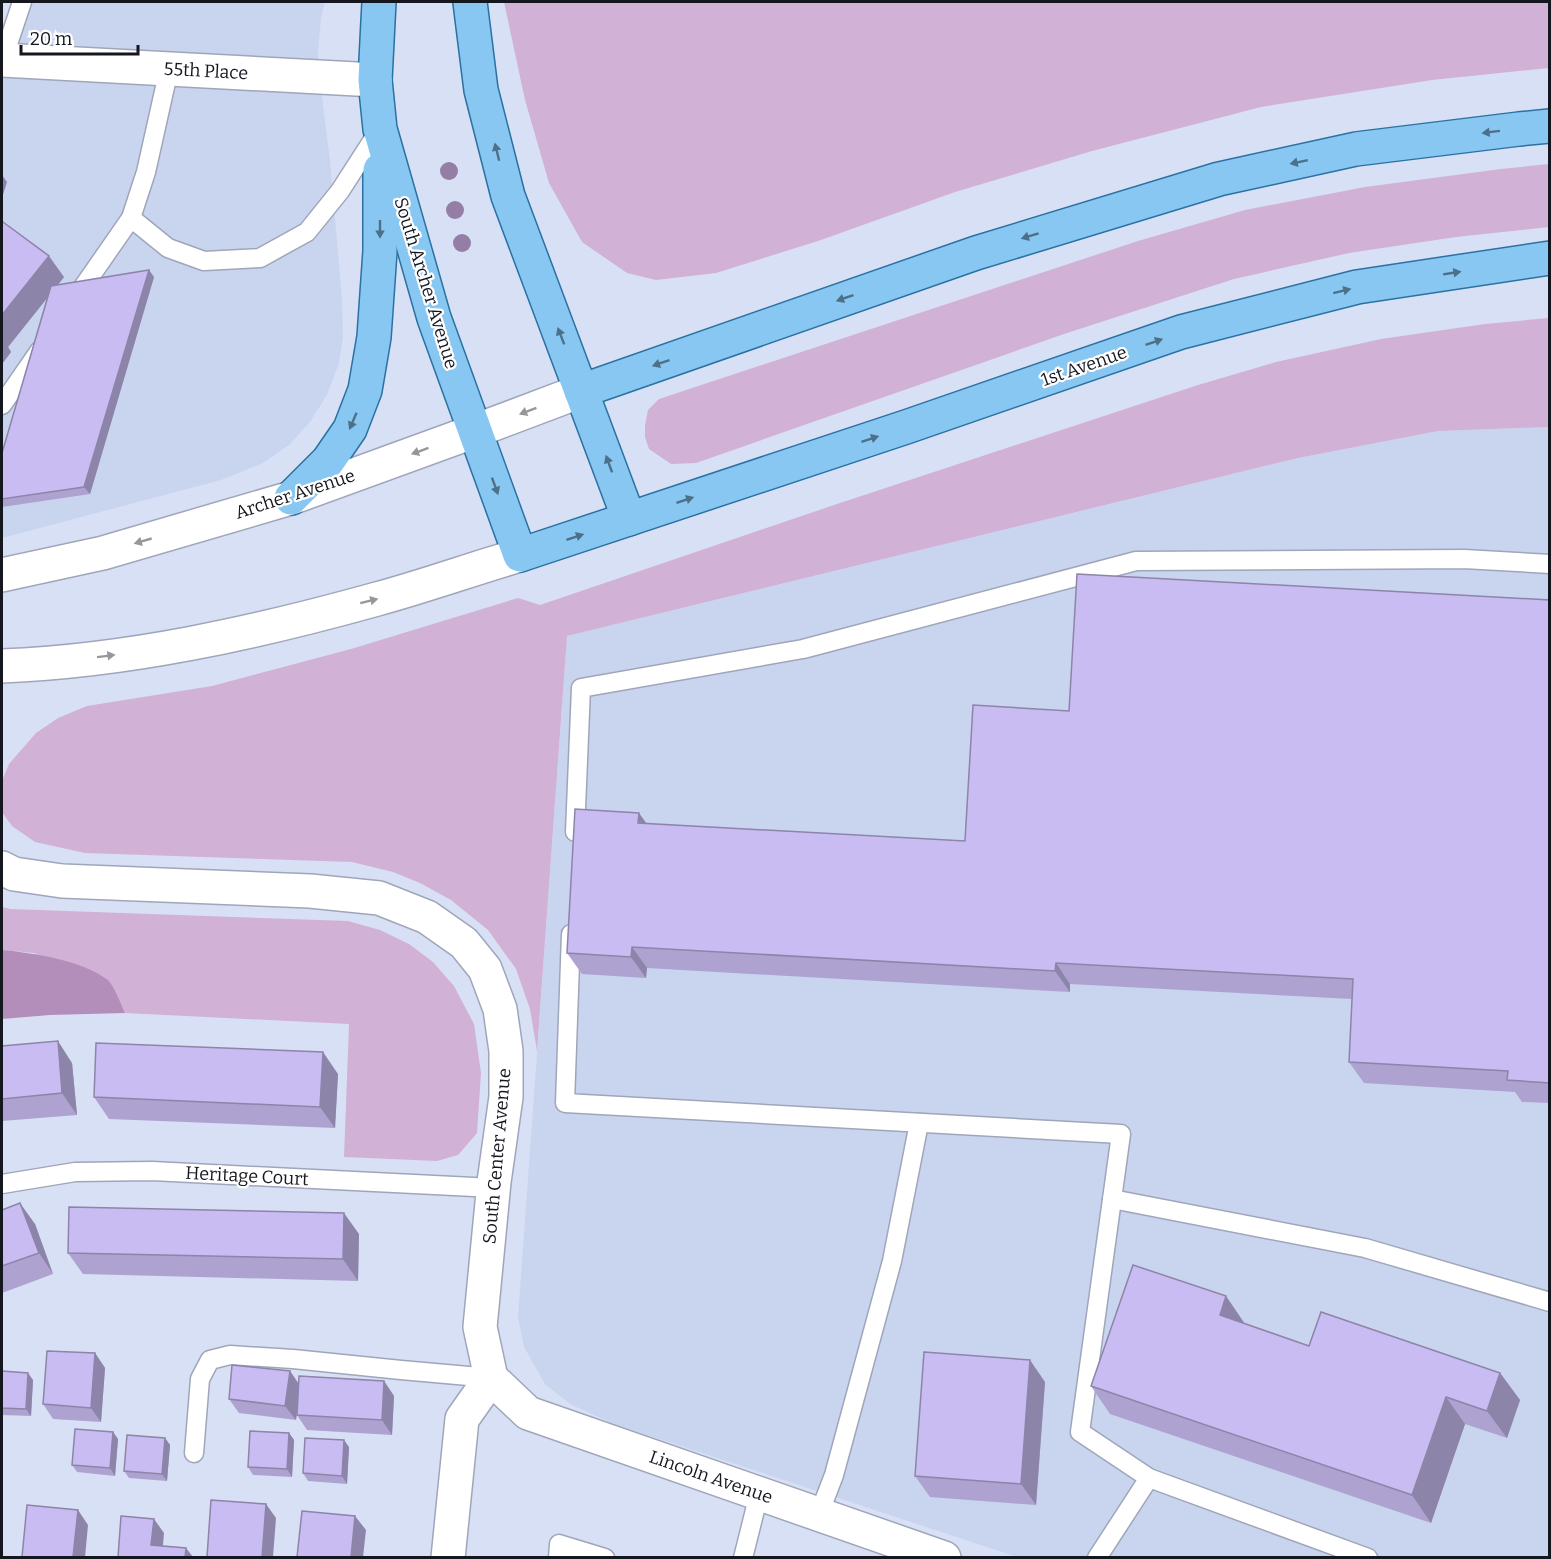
<svg xmlns="http://www.w3.org/2000/svg" width="1551" height="1559" font-family="Bitter,serif">
<style>
.built{fill:#c9d4ef}
.green{fill:#d2b1d6}
.forest{fill:#b48eba}
.lines{fill:none;stroke-linecap:round;stroke-linejoin:round}
.service-casing{stroke:#9fa6ba;stroke-width:21}
.minor-casing{stroke:#9fa6ba;stroke-width:36}
.secondary-casing{stroke:#9fa6ba;stroke-width:36}
.primary-casing{stroke:#2b71a1;stroke-width:36}
.service{stroke:#fff;stroke-width:18}
.minor{stroke:#fff;stroke-width:33}
.secondary{stroke:#fff;stroke-width:33}
.primary{stroke:#87c7f1;stroke-width:33}
.tree{fill:#957ea6}
.wall{fill:#ada2d0}
.shaded-wall{fill:#8d84a9}
.building{fill:#c9bcf2;stroke:#8d84a9;stroke-width:1.5}
.oneway{fill:#4e6f88}
.oneway2{fill:#96979a}
.labels{text-anchor:middle;stroke-width:4.5;stroke-linejoin:round;paint-order:stroke}
.street-label{font-size:18px;fill:#15171f;stroke:#fff}
</style>
<rect width="100%" height="100%" fill="#d8e0f5"/>
<g class="built">
<path d="M25 2H325L321 18 318 53 321 88 330 160 342 299 343 337 339 363 327 395 310 422 289 445 263 463 221 480 2 538V72Z"/>
<path d="M1549 427V1557H1017L614 1424 570 1404 545 1384 524 1347 518 1317 567 636 1298 458 1438 431Z"/>
</g>
<g class="green">
<path d="M504 2H1549V68L1432 80 1261 107 1092 151 955 192 821 240 716 273 656 280 627 273 582 242 549 183 525 100Z"/>
<path d="M1549 164V227L1456 237 1349 253 1234 279 1064 334 696 463 671 464 649 449 645 437V425L648 410 659 399 1138 241 1245 210 1365 187 1501 169Z"/>
<path d="M1549 318V427L1438 431 1298 458 567 636 537 1051 530 1009 516 969 488 930 451 900 420 883 393 872 352 862 85 853 35 842 12 826 2 812V781L9 764 36 733 58 718 87 706 212 686 351 649 518 598 540 605 834 505 1198 385 1276 362 1381 339 1485 324Z"/>
<path d="M2 907 11 909 348 921 380 930 409 944 433 962 454 986 474 1024 481 1073 477 1133 458 1155 437 1161 344 1157 349 1024 125 1013 109 981 34 953 2 950Z"/>
</g>
<path class="forest" d="M2 950C34 953 81 960 108 980 114 986 121 1004 125 1013L50 1015 2 1019Z"/>
<g class="lines">
<g class="service-casing">
<g id="service">
<path d="M2 62 22 2"/>
<path d="M169 69 146 172 131 218 168 248 204 261 260 258 307 232 340 191 380 129"/>
<path d="M74 300 131 218"/>
<path d="M2 405 40 350"/>
<path d="M575 832 581 688 803 649 1136 561 1464 559 1550 564"/>
<path d="M571 934 565 1103 1121 1134 1080 1432 1149 1478 1368 1558"/>
<path d="M2 1184 75 1172 152 1171 494 1188"/>
<path d="M1112 1199 1365 1248 1550 1302"/>
<path d="M194 1453 200 1379 210 1360 230 1355 293 1359 401 1370 491 1378"/>
<path d="M819 1514 834 1475 892 1261 919 1123"/>
<path d="M558 1558 559 1544 605 1558"/>
<path d="M743 1558 759 1494"/>
<path d="M1097 1558 1149 1478"/>
</g>
</g>
<g class="minor-casing">
<g id="minor">
<path d="M2 60 375 80"/>
<path d="M2 868 14 874 62 881 310 891 379 898 427 917 464 943 485 969 500 1009 506 1051V1097L494 1182 480 1327 491 1378 462 1419 448 1558"/>
<path d="M491 1378 528 1413 944 1558"/>
</g>
</g>
<g class="secondary-casing">
<g id="secondary">
<path d="M2 575 103 553 291 498 475 431 581 391"/>
<path d="M2 666C128 661 255 633 377 599 425 586 472 569 520 555"/>
</g>
</g>
<g class="primary-casing">
<g id="primary">
<path d="M379 2 375 80 380 129 434 318 520 555 906 427 1181 332 1357 287 1550 258"/>
<path d="M470 2 481 90 508 196 629 519"/>
<path d="M581 391 976 253 1219 179 1356 149 1519 129 1550 126"/>
<path d="M291 498 328 461 350 429 365 390 374 337 380 251V170"/>
</g>
</g>
<use href="#service" class="service"/>
<use href="#minor" class="minor"/>
<use href="#secondary" class="secondary"/>
<use href="#primary" class="primary"/>
</g>
<g class="tree">
<circle cx="449" cy="171" r="9"/>
<circle cx="455" cy="210" r="9"/>
<circle cx="462" cy="243" r="9"/>
</g>
<g class="wall">
<path d="M2 224 64 277 58 285 154 277 90 494 2 507V453L47 298 8 347 11 352 2 364Z"/>
<path d="M1550 600V1103L1522 1102 1515 1092 1364 1083 1349 1062 1352 999 1070 984V992L647 968 646 978 582 974 567 953 647 824 965 841 1069 711Z"/>
<path d="M2 1046 72 1063 77 1115 2 1121Z"/>
<path d="M338 1074 335 1128 109 1119 94 1097Z"/>
<path d="M2 1210 35 1224 53 1274 2 1293Z"/>
<path d="M359 1234 358 1281 83 1274 68 1253Z"/>
<path d="M1245 1324 1309 1346 1500 1373 1520 1400 1507 1438 1465 1424 1431 1523 1110 1414 1091 1386Z"/>
<path d="M95 1353 105 1368 101 1422 53 1419 43 1404Z"/>
<path d="M2 1371 33 1380 31 1416 2 1415Z"/>
<path d="M290 1371 299 1384 384 1381 394 1396 392 1435 307 1430 297 1415 298 1403 296 1420 239 1413 229 1399Z"/>
<path d="M1045 1382 1036 1505 930 1497 915 1476Z"/>
<path d="M113 1432 118 1439 115 1476 77 1472 72 1465Z"/>
<path d="M289 1433 294 1440 292 1477 253 1475 248 1467Z"/>
<path d="M165 1438 170 1445 167 1481 129 1478 124 1471Z"/>
<path d="M349 1447 347 1484 308 1481 303 1473Z"/>
</g>
<g class="shaded-wall">
<path d="M2 175 7 182 2 198Z"/>
<path d="M49 256 64 277 8 347 11 352 2 364V315Z"/>
<path d="M149 270 154 277 90 494 84 487Z"/>
<path d="M639 813 654 834 638 823Z"/>
<path d="M632 947 647 968 646 978 631 957Z"/>
<path d="M1056 963 1070 984V992L1055 971Z"/>
<path d="M58 1041 72 1063 77 1115 62 1093Z"/>
<path d="M323 1052 338 1074 335 1128 320 1107Z"/>
<path d="M20 1203 35 1224 53 1274 39 1253Z"/>
<path d="M344 1213 359 1234 358 1281 343 1259Z"/>
<path d="M1226 1296 1245 1324 1239 1343 1220 1315Z"/>
<path d="M95 1353 105 1368 101 1422 91 1408Z"/>
<path d="M1030 1360 1045 1382 1036 1505 1021 1484Z"/>
<path d="M290 1371 300 1386 296 1420 285 1406Z"/>
<path d="M28 1373 33 1380 31 1416 26 1409Z"/>
<path d="M1500 1373 1520 1400 1507 1438 1487 1411Z"/>
<path d="M384 1381 394 1396 392 1435 382 1420Z"/>
<path d="M1446 1397 1465 1424 1431 1523 1412 1495Z"/>
<path d="M113 1432 118 1439 115 1476 110 1468Z"/>
<path d="M289 1433 294 1440 292 1477 287 1469Z"/>
<path d="M165 1438 170 1445 167 1481 162 1474Z"/>
<path d="M344 1440 349 1447 347 1484 342 1476Z"/>
<path d="M266 1504 276 1518 273 1557H262Z"/>
<path d="M78 1510 88 1525 85 1557H73Z"/>
<path d="M355 1516 366 1530 363 1557H351Z"/>
<path d="M154 1519 164 1533 162 1557 151 1545Z"/>
<path d="M186 1548 193 1557H185Z"/>
</g>
<g class="building">
<path d="M3 222 49 256 2 315V224Z"/>
<path d="M149 270 84 487 2 499V453L51 286Z"/>
<path d="M1077 574 1550 600V1083L1507 1080 1508 1071 1349 1062 1353 979 1056 963 1055 971 632 947 631 957 567 953 575 809 639 813 638 823 965 841 973 705 1069 711Z"/>
<path d="M58 1041 62 1093 2 1099V1046Z"/>
<path d="M96 1043 323 1052 320 1107 94 1097Z"/>
<path d="M20 1203 39 1253 2 1266V1210Z"/>
<path d="M69 1207 344 1213 343 1259 68 1253Z"/>
<path d="M1133 1265 1226 1296 1220 1315 1309 1346 1321 1312 1500 1373 1487 1411 1446 1397 1412 1495 1091 1386Z"/>
<path d="M47 1351 95 1353 91 1408 43 1404Z"/>
<path d="M924 1352 1030 1360 1021 1484 915 1476Z"/>
<path d="M232 1365 290 1371 285 1406 229 1399Z"/>
<path d="M2 1371 28 1373 26 1409 2 1408Z"/>
<path d="M299 1376 384 1381 382 1420 297 1415Z"/>
<path d="M75 1429 113 1432 110 1468 72 1465Z"/>
<path d="M250 1431 289 1433 287 1469 248 1467Z"/>
<path d="M127 1435 165 1438 162 1474 124 1471Z"/>
<path d="M305 1438 344 1440 342 1476 303 1473Z"/>
<path d="M211 1500 266 1504 262 1557H207Z"/>
<path d="M27 1505 78 1510 73 1557H22Z"/>
<path d="M302 1511 355 1516 351 1557H297Z"/>
<path d="M121 1516 154 1519 151 1545 186 1548 185 1557H118Z"/>
</g>
<defs><path id="oneway-solid" d="M-6-.8H1V-3.2L6.5 0L1 3.2V.8H-6Z" transform="scale(1.5)"/></defs>
<g class="oneway">
<use href="#oneway-solid" transform="translate(1491 132) rotate(173)"/>
<use href="#oneway-solid" transform="translate(497 152) rotate(-104)"/>
<use href="#oneway-solid" transform="translate(1299 162) rotate(168)"/>
<use href="#oneway-solid" transform="translate(380 229) rotate(90)"/>
<use href="#oneway-solid" transform="translate(1030 236) rotate(163)"/>
<use href="#oneway-solid" transform="translate(1452 273) rotate(-9)"/>
<use href="#oneway-solid" transform="translate(1342 291) rotate(-14)"/>
<use href="#oneway-solid" transform="translate(845 298) rotate(161)"/>
<use href="#oneway-solid" transform="translate(561 336) rotate(-111)"/>
<use href="#oneway-solid" transform="translate(1154 342) rotate(-19)"/>
<use href="#oneway-solid" transform="translate(661 363) rotate(161)"/>
<use href="#oneway-solid" transform="translate(353 421) rotate(113)"/>
<use href="#oneway-solid" transform="translate(870 439) rotate(-18)"/>
<use href="#oneway-solid" transform="translate(609 464) rotate(-110)"/>
<use href="#oneway-solid" transform="translate(495 486) rotate(70)"/>
<use href="#oneway-solid" transform="translate(685 500) rotate(-18)"/>
<use href="#oneway-solid" transform="translate(575 537) rotate(-18)"/>
</g>
<g class="oneway2">
<use href="#oneway-solid" transform="translate(528 411) rotate(159)"/>
<use href="#oneway-solid" transform="translate(420 451) rotate(160)"/>
<use href="#oneway-solid" transform="translate(143 541) rotate(164)"/>
<use href="#oneway-solid" transform="translate(369 601) rotate(-14)"/>
<use href="#oneway-solid" transform="translate(106 656) rotate(-7)"/>
</g>
<g class="labels">
<g class="street-label">
<text transform="translate(206 71) rotate(3)" y="6">55th Place</text>
<text transform="translate(426 283) rotate(73)" y="6">South Archer Avenue</text>
<text transform="translate(1084 366) rotate(-19)" y="6">1st Avenue</text>
<text transform="translate(295 494) rotate(-18)" y="6">Archer Avenue</text>
<text transform="translate(497 1156) rotate(-85)" y="6">South Center Avenue</text>
<text transform="translate(247 1176) rotate(3)" y="6">Heritage Court</text>
<text transform="translate(711 1477) rotate(19)" y="6">Lincoln Avenue</text>
</g>
</g>
<rect width="1551" height="1559" fill="none" stroke="#15171f" stroke-width="6"/>
<path d="M21 45v9h117v-9" fill="none" stroke="#15171f" stroke-width="3"/>
<text x="30" y="45" font-size="18" fill="#15171f" stroke="#ffffff" stroke-width="4.5" paint-order="stroke">20 m</text>
</svg>
